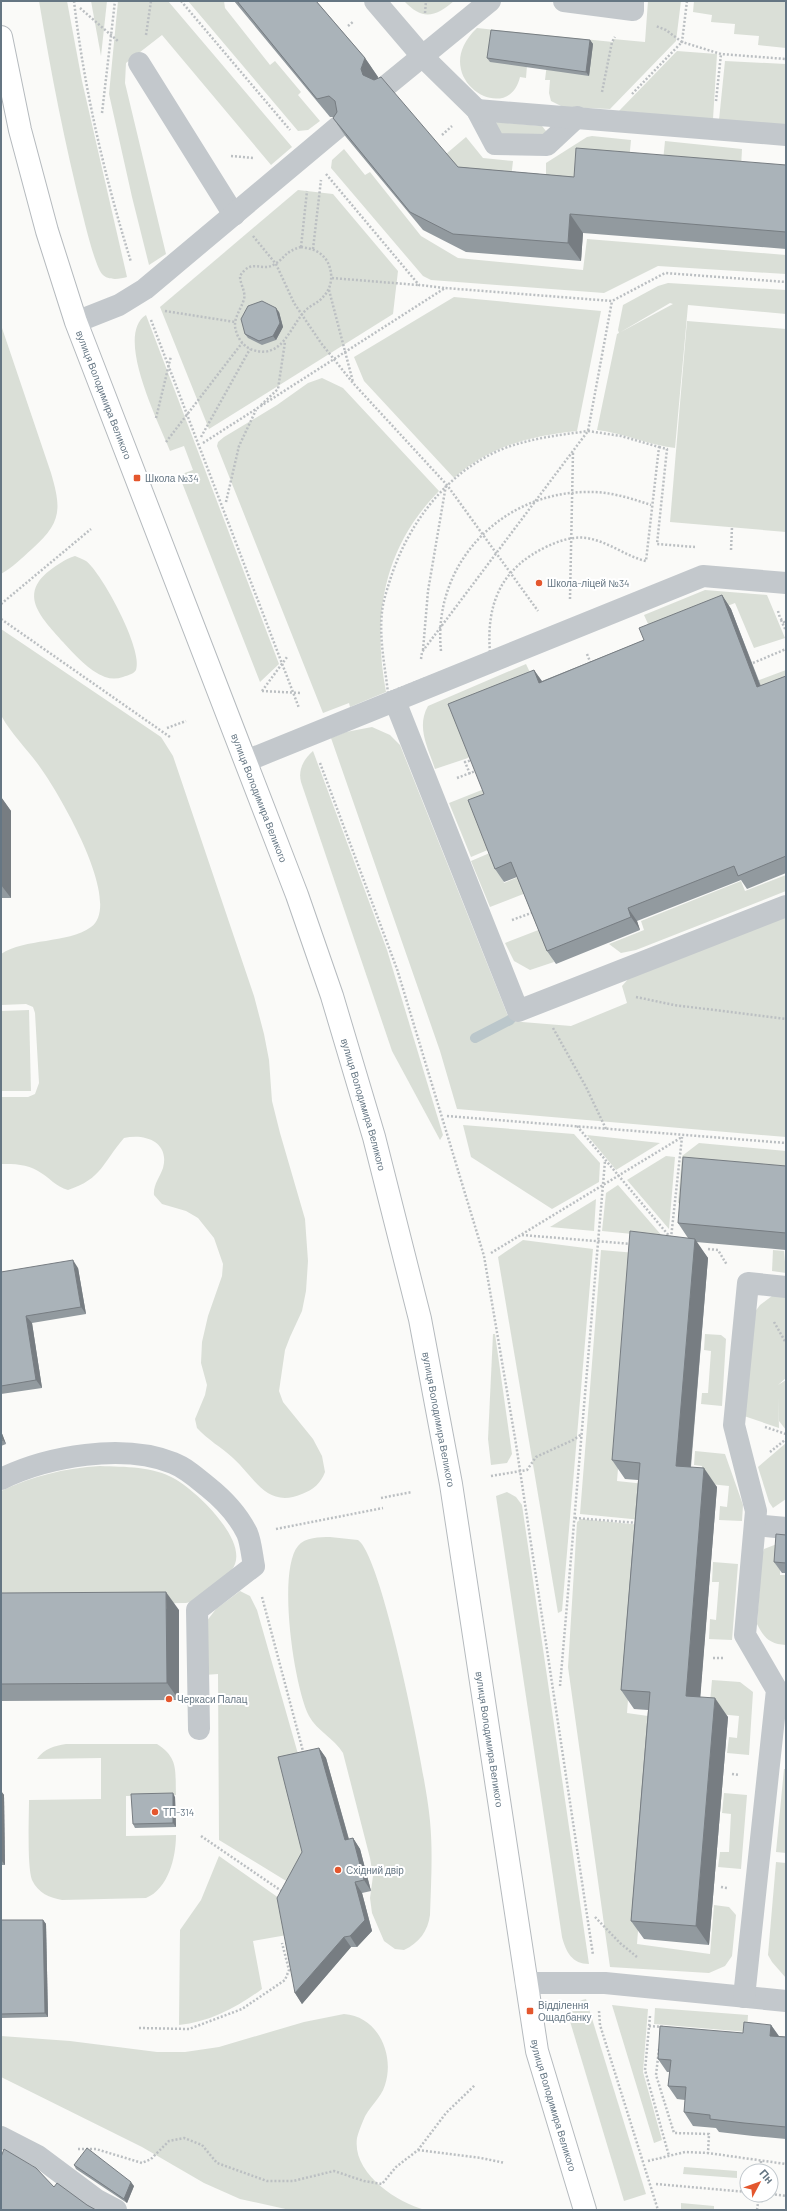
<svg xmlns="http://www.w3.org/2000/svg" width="787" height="2211" font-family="Barlow,sans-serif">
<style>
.green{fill:#dadfd7}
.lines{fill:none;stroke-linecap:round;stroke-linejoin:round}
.stream{stroke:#bbc7cb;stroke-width:10}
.major-casing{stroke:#b5babe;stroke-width:24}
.path{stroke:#bbbfc2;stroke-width:2.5;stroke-dasharray:2 2;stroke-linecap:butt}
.minor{stroke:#c3c8cc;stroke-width:22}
.major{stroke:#fff;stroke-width:22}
.wall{fill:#929a9f}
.shaded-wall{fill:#777d82}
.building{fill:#aab3b9;stroke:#777d82}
.poi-dot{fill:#e4572e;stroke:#fff;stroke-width:1.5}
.labels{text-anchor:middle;stroke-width:4;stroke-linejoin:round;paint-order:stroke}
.street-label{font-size:10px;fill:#657683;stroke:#fff}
.poi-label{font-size:10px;fill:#657683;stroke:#fff;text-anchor:start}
</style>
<rect width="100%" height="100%" fill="#fafaf8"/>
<g class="green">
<path d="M39 1H67L82 81 127 277C120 279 108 281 102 274 95 265 86 228 83 216 65 145 51 73 39 1Z"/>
<path d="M91 1H107L101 56Z"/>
<path d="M118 1H168L292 147 271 165 162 35 126 63 125 83 166 254 149 265 132 197 109 94Z"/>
<path d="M188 1H224L225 8 270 65 275 61 301 92 298 95 320 121 308 130 298 131Z"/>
<path d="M404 1H454C435 17 423 21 404 1Z"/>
<path d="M648 1H681L676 41 610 109 563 107 551 101 549 93 550 80H545L548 55 528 53 526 78 520 77C508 129 425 77 477 28L613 42V39L645 42Z"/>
<path d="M694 1H786V48L758 45 759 36 734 34 735 24 711 22 712 15 693 12Z"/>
<path d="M677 51 717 54 713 119 619 111Z"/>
<path d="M725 61 786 64V125L719 120Z"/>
<path d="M497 122 542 126 546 131 545 134H498L495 123Z"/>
<path d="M592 136 631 140 629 161 584 183 546 189V163L587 137Z"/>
<path d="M466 137 483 158 513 161 510 187 460 171 446 154Z"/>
<path d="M665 141 742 149 741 168 663 161Z"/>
<path d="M344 149 365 175 370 172 421 236 458 258 583 270 587 239 786 255V274L658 266 604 293 431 280 423 276 331 168 332 160Z"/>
<path d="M298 190 333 194 398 271 393 314 209 429 160 307Z"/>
<path d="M668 283 786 290V314L688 305 675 448C648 445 624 433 597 430L617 334 673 304 670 303 619 333 618 330 623 305 658 286Z"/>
<path d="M454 297 601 311 577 431C530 436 490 446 454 478L364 381 354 357Z"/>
<path d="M146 315 279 664 260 682 179 475 193 470 184 446 170 451C159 423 114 335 146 315Z"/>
<path d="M687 321 786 329V532L670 522Z"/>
<path d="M1 325 51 473C62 510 61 523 32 549 22 558 13 567 1 574Z"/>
<path d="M322 378 343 388 439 491C383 548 372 616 386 692L350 707 349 703 323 713 217 446 218 442 224 437 277 405 308 383Z"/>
<path d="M75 556C79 558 83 559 86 561 102 573 144 651 136 670 134 674 128 675 123 677 117 679 111 679 105 677 89 671 74 654 63 642 44 620 17 596 49 571 57 565 65 559 75 556Z"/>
<path d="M705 590 767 595 785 638 754 648 735 603 653 635 644 615Z"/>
<path d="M1 629 161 737 173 756 254 996 264 1034 269 1060 272 1101 280 1133 305 1219 308 1261 306 1291 302 1311 290 1337 285 1350 279 1391 283 1402 313 1439 322 1456 325 1472C321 1483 313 1490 302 1494 267 1509 255 1478 233 1458 221 1447 208 1440 197 1428L195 1419 205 1395 207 1385 201 1363 202 1342 208 1316 222 1276 223 1264 214 1238 198 1218 186 1211 162 1204 154 1195C153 1185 160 1177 163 1168 170 1142 145 1133 124 1138 103 1162 102 1179 68 1190 56 1187 49 1177 38 1171 27 1164 14 1164 1 1164V1097H28L35 1094 39 1083 35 1013 33 1007 26 1004 1 1005V954C25 938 67 944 91 927 124 903 59 794 42 770 30 752 12 735 2 717 0 710 1 641 1 629Z"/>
<path d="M526 664 535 683 468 758 435 769C428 748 416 727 428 706Z"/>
<path d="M786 670V681L750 694 746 685Z"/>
<path d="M372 727 390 735 400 745 510 1021 571 1026 627 1003 622 986 629 978 786 916V1137L457 1109 440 1051 331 738 346 732Z"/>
<path d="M313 751 387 950 443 1135 440 1140 392 1051 301 782C298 770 303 760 313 751Z"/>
<path d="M517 776 490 849 471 857 449 803Z"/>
<path d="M492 852 504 883 552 863 544 886 490 907 471 861Z"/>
<path d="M786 875V891L636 950 621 953 609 944 644 930 641 921 741 881 745 891Z"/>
<path d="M541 929 554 962 530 970 514 961 505 943Z"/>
<path d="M29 1010 31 1091H1V1011Z"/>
<path d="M463 1125 574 1134 600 1163 599 1182 552 1209 471 1157Z"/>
<path d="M587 1135 660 1143 616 1170Z"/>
<path d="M699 1143 786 1151V1175L692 1205 678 1203 682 1156Z"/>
<path d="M666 1156 675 1157 669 1229 627 1180Z"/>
<path d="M618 1185 663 1237 602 1231 606 1193Z"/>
<path d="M596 1199 594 1231 550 1227Z"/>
<path d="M523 1240 593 1249 562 1611 558 1613 498 1257Z"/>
<path d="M601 1250 636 1253 617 1481 645 1484 642 1520 580 1514Z"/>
<path d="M773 1250 784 1251 786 1273 772 1271Z"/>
<path d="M772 1296H786V1378L778 1385 786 1380V1430L779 1421 778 1397 779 1428 744 1416 754 1313 760 1305Z"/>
<path d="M493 1334H495L512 1454 507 1463 491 1465 488 1439Z"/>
<path d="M705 1334 721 1335 726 1339 722 1406 701 1404 702 1393H708L711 1351 704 1350Z"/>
<path d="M786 1443V1499L773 1508 769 1502 758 1467Z"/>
<path d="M695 1451 725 1454 743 1505 742 1521 719 1520 720 1506 727 1507 729 1486 700 1483 702 1466 694 1465Z"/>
<path d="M100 1466C125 1467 153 1466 175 1479 196 1491 245 1537 235 1564 232 1573 222 1578 216 1584 206 1591 198 1601 186 1603L1 1605V1491C33 1476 65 1468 100 1466Z"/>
<path d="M507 1492 516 1497 522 1505 589 1964C572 1964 566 1952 562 1937L496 1496Z"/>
<path d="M581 1519 641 1525 627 1713 655 1717 637 1944 710 1954 714 1905 729 1907 736 1915 732 1956 725 1966 709 1973 610 1967 568 1667 577 1522Z"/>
<path d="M330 1537 358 1540C383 1557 427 1781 430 1821 433 1852 431 1884 430 1915 428 1931 419 1943 404 1950L395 1949 384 1941 372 1913 370 1898 373 1876 370 1858 343 1753C334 1738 317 1731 309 1716 294 1687 277 1571 298 1546 305 1537 320 1537 330 1537Z"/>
<path d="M782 1542 780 1575H786V1645C770 1644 764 1638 757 1624L762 1555 764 1549Z"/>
<path d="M713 1562 738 1564 732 1640 709 1639 710 1619 716 1620 719 1582H712Z"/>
<path d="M240 1591 250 1596 257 1610 300 1761 317 1896 296 1887 219 1840 218 1674 204 1675 206 1622 216 1609Z"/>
<path d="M712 1680 740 1682 753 1692 749 1755 727 1753 729 1737 737 1738 739 1716 709 1713Z"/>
<path d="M66 1744H157C179 1758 175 1771 176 1795L126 1796V1836L176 1835C176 1858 168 1889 146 1898L62 1900C50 1898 38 1893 32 1880 27 1867 29 1817 29 1800L101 1799V1758L37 1759C45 1748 54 1746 66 1744Z"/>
<path d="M784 1769H786V1853L776 1852Z"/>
<path d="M724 1793 747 1795 741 1869 718 1867 720 1852H729L731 1814 722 1813Z"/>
<path d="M219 1856 286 1903 287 1935 253 1941 262 1989C238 2007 210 2022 179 2025L180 1930 201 1900Z"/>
<path d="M776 1862 786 1863V1978L772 1962 768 1955Z"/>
<path d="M586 1999 646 2194 624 2201 569 2018C571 2008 575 2001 586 1999Z"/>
<path d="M612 2005 648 2009 643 2072 662 2140 654 2143Z"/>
<path d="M655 2008 748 2015 747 2032 654 2024Z"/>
<path d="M344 2014C378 2016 395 2055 385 2085 381 2099 368 2107 363 2121 361 2126 358 2133 357 2138 352 2173 396 2202 425 2210H290L240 2199 204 2183 142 2147 1 2077V2036L70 2041 157 2052H185L219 2047 304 2022Z"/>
<path d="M684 2167 737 2171V2178L683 2174Z"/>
<path d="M681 2203 714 2206V2210H681Z"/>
</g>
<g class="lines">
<path class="stream" d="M475 1038 510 1020 518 1011"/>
<g class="major-casing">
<g id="major">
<path id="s1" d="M1 37 20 130 47 231 76 322 297 895 332 996 374 1137 420 1319 451 1484 537 2051 585 2210"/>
</g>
</g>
<g class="path">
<path d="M74 1C84 89 105 178 131 262"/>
<path d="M181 1 290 130"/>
<path d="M687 1 682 42 721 54 786 59"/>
<path d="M80 8 119 42"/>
<path d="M425 13 426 1"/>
<path d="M348 26 354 21"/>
<path d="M146 35 151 1"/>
<path d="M602 92 612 42 615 37"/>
<path d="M632 94 682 42 666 30 656 26"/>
<path d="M716 101 721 54"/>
<path d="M102 113 115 1"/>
<path d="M442 135 452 126"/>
<path d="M231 156 254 158"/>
<path d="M326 174 419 285 445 288"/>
<path d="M253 236 276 264 294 303 321 343 353 383 447 485 538 611"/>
<path d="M301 247C307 248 313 249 318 252 333 261 336 284 323 297 318 303 309 306 304 312 289 329 282 359 253 350 245 348 238 339 236 331 232 319 241 310 244 299 246 292 240 284 240 276 252 257 262 273 275 264 287 256 284 252 301 247Z"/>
<path d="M301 247 307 191"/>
<path d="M313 249 321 180"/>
<path d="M332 278 418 285"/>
<path d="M329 290 353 382"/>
<path d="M165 311 235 322"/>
<path d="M151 320 299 708"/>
<path d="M261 405 278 389 285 342"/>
<path d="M156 418 171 356"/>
<path d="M588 431 621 436 659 447 646 561C627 557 608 541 586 538 573 536 559 541 548 546 501 568 486 603 490 653L388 693C385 666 379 639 382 612 383 601 387 590 390 580 408 523 448 470 505 448 532 438 560 435 588 431Z"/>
<path d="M201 437 250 349"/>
<path d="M166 442 242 343"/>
<path d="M203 443 445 288 612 301 665 273 786 282"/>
<path d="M659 447 667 449 657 544 695 547"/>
<path d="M226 502 239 446 256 410"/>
<path d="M731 550 732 527"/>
<path d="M570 599 573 452"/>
<path d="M1 604 91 529"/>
<path d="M778 611 780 618 786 624"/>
<path d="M1 619 170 737"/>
<path d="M781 620 786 631"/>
<path d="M423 650 428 591 446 485"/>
<path d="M441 651C432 565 500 493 586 492 608 491 630 498 651 505"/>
<path d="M587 654 591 664"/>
<path d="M421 659 422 652 588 431 612 301"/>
<path d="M753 663 786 649"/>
<path d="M262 691 287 657"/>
<path d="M262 691 301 693"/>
<path d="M167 728 186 721"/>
<path d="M320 763 397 969 484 1256 516 1444 593 1955"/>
<path d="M470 774 465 762 472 760V759"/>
<path d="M457 778 478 770"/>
<path d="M512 920 534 912"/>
<path d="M636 997 674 1005 786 1019"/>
<path d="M553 1028 586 1087 606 1129"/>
<path d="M447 1116 786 1143"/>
<path d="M577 1126 670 1237"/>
<path d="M522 1235 632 1244"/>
<path d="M671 1238 682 1137"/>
<path d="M708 1249 718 1250 727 1265"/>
<path d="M491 1253 682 1137"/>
<path d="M774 1322 786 1343"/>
<path d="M765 1427 786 1434"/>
<path d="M770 1452 786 1439"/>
<path d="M491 1476 527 1470 536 1457 573 1440 582 1434"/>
<path d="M381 1498 412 1492"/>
<path d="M575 1518 638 1523"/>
<path d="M276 1529 383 1508"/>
<path d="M262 1597 304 1755"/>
<path d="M713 1658H724"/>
<path d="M560 1686 605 1161"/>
<path d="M732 1774 739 1775"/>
<path d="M201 1836 283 1892"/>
<path d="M721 1887 727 1888"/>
<path d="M595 1917 620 1943 637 1957"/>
<path d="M599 2011 600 2025 658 2210"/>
<path d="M650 2016 645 2070 669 2156"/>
<path d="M649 2026 663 2027"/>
<path d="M139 2028 189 2029 242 2009 285 1980 289 1970 282 1943"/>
<path d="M659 2049 656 2075 674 2133 709 2134 708 2153 786 2164"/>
<path d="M78 2149H96L142 2163 151 2159 169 2141 184 2138 202 2145 217 2163 267 2181H293L334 2171 364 2181 382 2184 396 2167 418 2150 446 2113 475 2085"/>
<path d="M418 2150 481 2158 505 2163"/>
<path d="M648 2161 685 2152 708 2153"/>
<path d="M761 2171V2161"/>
<path d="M656 2184 747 2192"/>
<path d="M771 2194 786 2196"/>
<path d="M757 2210 759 2195"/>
</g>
<g class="minor">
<path d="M375 1 422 56 477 110 495 144 547 145 577 117"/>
<path d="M564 1 633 10V1"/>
<path d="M139 63 234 215"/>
<path d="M386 86 490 1"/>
<path d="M477 110 786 135"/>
<path d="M76 322 119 305 145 289 338 127"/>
<path d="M395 701 518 1011 786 906"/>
<path d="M246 761 703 576 786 583"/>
<path d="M1 1479C48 1456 123 1443 173 1463 186 1468 197 1478 208 1487 223 1499 238 1515 247 1533 251 1542 252 1556 254 1566L197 1610 199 1729"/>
<path d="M755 1525 786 1528"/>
<path d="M526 1983H605L786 2001"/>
<path d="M744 1997 777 1690 745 1635 756 1511 734 1425 748 1283 786 1287"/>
<path d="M1 2137 38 2156 97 2200 116 2210"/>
</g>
<use href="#major" class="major"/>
</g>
<g class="wall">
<path d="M234 1H316L365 58 378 77 377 79 458 167 574 177 786 165V249L583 233 581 261 466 252 423 230 346 137 333 118 334 117H330Z"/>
<path d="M590 40 593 44 589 76 490 62 487 58Z"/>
<path d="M279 312 283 327 276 340 262 345 248 338 245 334Z"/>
<path d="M722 595 731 609 761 686 786 676V873L747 889 741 880 637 921 640 930 556 964 547 951 517 877 504 882 495 869 484 794 534 670 542 681 644 640Z"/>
<path d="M1 797 11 811V898H1Z"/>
<path d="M786 1166V1250L696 1242 708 1258 691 1467 717 1487 700 1697 728 1717 709 1945 644 1939 631 1921 648 1710 634 1709 621 1690 638 1480 625 1479 612 1460 688 1238 678 1223Z"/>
<path d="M78 1268 86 1314 32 1323 42 1388 1 1394V1272Z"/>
<path d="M1 1431 6 1444 1 1446Z"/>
<path d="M786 1535V1573H782L774 1562Z"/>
<path d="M1 1593 179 1610V1700L1 1701Z"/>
<path d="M319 1748 326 1758 349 1839 353 1838 360 1849 371 1891 362 1893 372 1931 357 1947H351L302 2004 295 1993 302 1852Z"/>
<path d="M1 1791 4 1795 5 1865H1Z"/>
<path d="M175 1797 176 1827 135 1828 133 1824Z"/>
<path d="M1 1920H43L46 1924 48 2017 1 2018Z"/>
<path d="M771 2025 779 2036 786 2037V2139L753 2136 719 2132 716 2128 693 2126 684 2112 685 2100 677 2099 668 2086 670 2072H667L658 2059Z"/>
<path d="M74 2165 134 2186 127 2203 76 2169Z"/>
</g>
<g class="shaded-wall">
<path d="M590 40 593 44 589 76 586 72Z"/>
<path d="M365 58 378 77 374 88 363 75 361 69Z"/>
<path d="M570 214 583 233 581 261 568 243Z"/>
<path d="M276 308 279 312 283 327 276 340 273 336Z"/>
<path d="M722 595 731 609 766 701 757 687Z"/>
<path d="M534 670 543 683H539Z"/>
<path d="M1 797 11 811V898L1 885Z"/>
<path d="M628 908 637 921 640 930 631 917Z"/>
<path d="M695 1239 708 1258 689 1485 676 1466Z"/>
<path d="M73 1260 78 1268 86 1314 81 1307Z"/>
<path d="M26 1316 32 1323 42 1388 36 1380Z"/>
<path d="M1 1431 6 1444 3 1440 1 1434Z"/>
<path d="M704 1468 717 1487 699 1714 686 1696Z"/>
<path d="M166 1592 179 1610V1700L167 1683Z"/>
<path d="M715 1698 728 1717 709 1945 696 1926Z"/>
<path d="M319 1748 326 1758 352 1851 345 1840Z"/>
<path d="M1 1791 4 1795 5 1865 1 1860Z"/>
<path d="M173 1793 175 1797 176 1827 173 1823Z"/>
<path d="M353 1838 360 1849 371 1891 364 1880Z"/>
<path d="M355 1882 362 1893 372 1931 357 1947 350 1936Z"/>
<path d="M43 1920 46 1924 48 2017 45 2013Z"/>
<path d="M344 1937 351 1947 302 2004 295 1993Z"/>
<path d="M771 2025 780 2038 770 2036Z"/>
<path d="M131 2182 134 2186 127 2203 124 2199Z"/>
</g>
<g class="building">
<path d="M237 1H316L365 58 361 69 363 75 374 80 381 77 458 167 574 177 576 148 786 165V232L570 214 568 243 453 234 410 212 333 118 337 112 335 101 329 96 317 99Z"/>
<path d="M491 30 590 40 586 72 487 58Z"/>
<path d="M262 301 276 308 280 323 273 336 259 341 245 334 241 319 248 306Z"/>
<path d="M722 595 757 687 786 676V856L738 876 734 866 628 908 631 917 547 951 511 862 495 869 468 800 484 794 448 704 534 670 539 683 644 640 639 628Z"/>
<path d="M683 1157 786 1166V1233L678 1223Z"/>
<path d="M630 1231 695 1239 676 1466 704 1468 686 1696 715 1698 696 1926 631 1921 650 1692 621 1690 640 1463 612 1460Z"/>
<path d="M73 1260 81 1307 26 1316 36 1380 1 1386V1272Z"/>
<path d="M1 1434 3 1440 1 1441Z"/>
<path d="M776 1534 786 1535V1563L774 1562Z"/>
<path d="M166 1592 167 1683 1 1684V1593Z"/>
<path d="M319 1748 345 1840 353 1838 364 1880 355 1882 365 1920 350 1936 344 1937 295 1993 277 1898 302 1852 278 1757Z"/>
<path d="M173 1793V1823L133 1824 131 1794Z"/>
<path d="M1 1920H43L45 2013 1 2014Z"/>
<path d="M744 2022 771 2025 770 2036 786 2037V2127L744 2123 710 2119V2115L684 2112 686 2087 668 2086 671 2060 658 2059 660 2026 743 2033Z"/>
<path d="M87 2148 131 2182 124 2199 74 2165Z"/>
<path d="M4 2149 36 2168 54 2187 57 2183 87 2205 96 2210H1V2157Z"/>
</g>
<g class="poi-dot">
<rect x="133" y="474" width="8" height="8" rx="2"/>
<circle cx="539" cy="583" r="4"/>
<circle cx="169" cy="1699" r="4"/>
<circle cx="155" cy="1812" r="4"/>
<circle cx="338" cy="1870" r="4"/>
<rect x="526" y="2007" width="8" height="8" rx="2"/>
</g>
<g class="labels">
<g class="street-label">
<text dy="4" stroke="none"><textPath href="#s1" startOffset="373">вулиця Володимира Великого</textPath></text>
<text dy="4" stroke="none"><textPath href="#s1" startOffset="805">вулиця Володимира Великого</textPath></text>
<text dy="4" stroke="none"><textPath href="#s1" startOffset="1129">вулиця Володимира Великого</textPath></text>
<text dy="4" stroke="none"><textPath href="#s1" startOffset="1453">вулиця Володимира Великого</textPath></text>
<text dy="4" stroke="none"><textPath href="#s1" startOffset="1777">вулиця Володимира Великого</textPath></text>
<text dy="4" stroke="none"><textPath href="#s1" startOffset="2149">вулиця Володимира Великого</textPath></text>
</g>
<g class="poi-label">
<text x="145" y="482">Школа №34</text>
<text x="547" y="587">Школа-ліцей №34</text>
<text x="177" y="1703">Черкаси Палац</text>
<text x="163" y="1816">ТП-314</text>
<text x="346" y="1874">Східний двір</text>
<text x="538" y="2009">Відділення<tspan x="538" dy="12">Ощадбанку</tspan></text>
</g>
</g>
<rect width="787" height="2211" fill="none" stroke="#657683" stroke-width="4"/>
<g transform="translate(759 2183) rotate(49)"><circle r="19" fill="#ffffff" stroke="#c1c8cd"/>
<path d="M0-3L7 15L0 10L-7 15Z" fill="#e4572e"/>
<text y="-6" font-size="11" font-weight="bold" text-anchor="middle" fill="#657683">Пн</text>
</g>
</svg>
